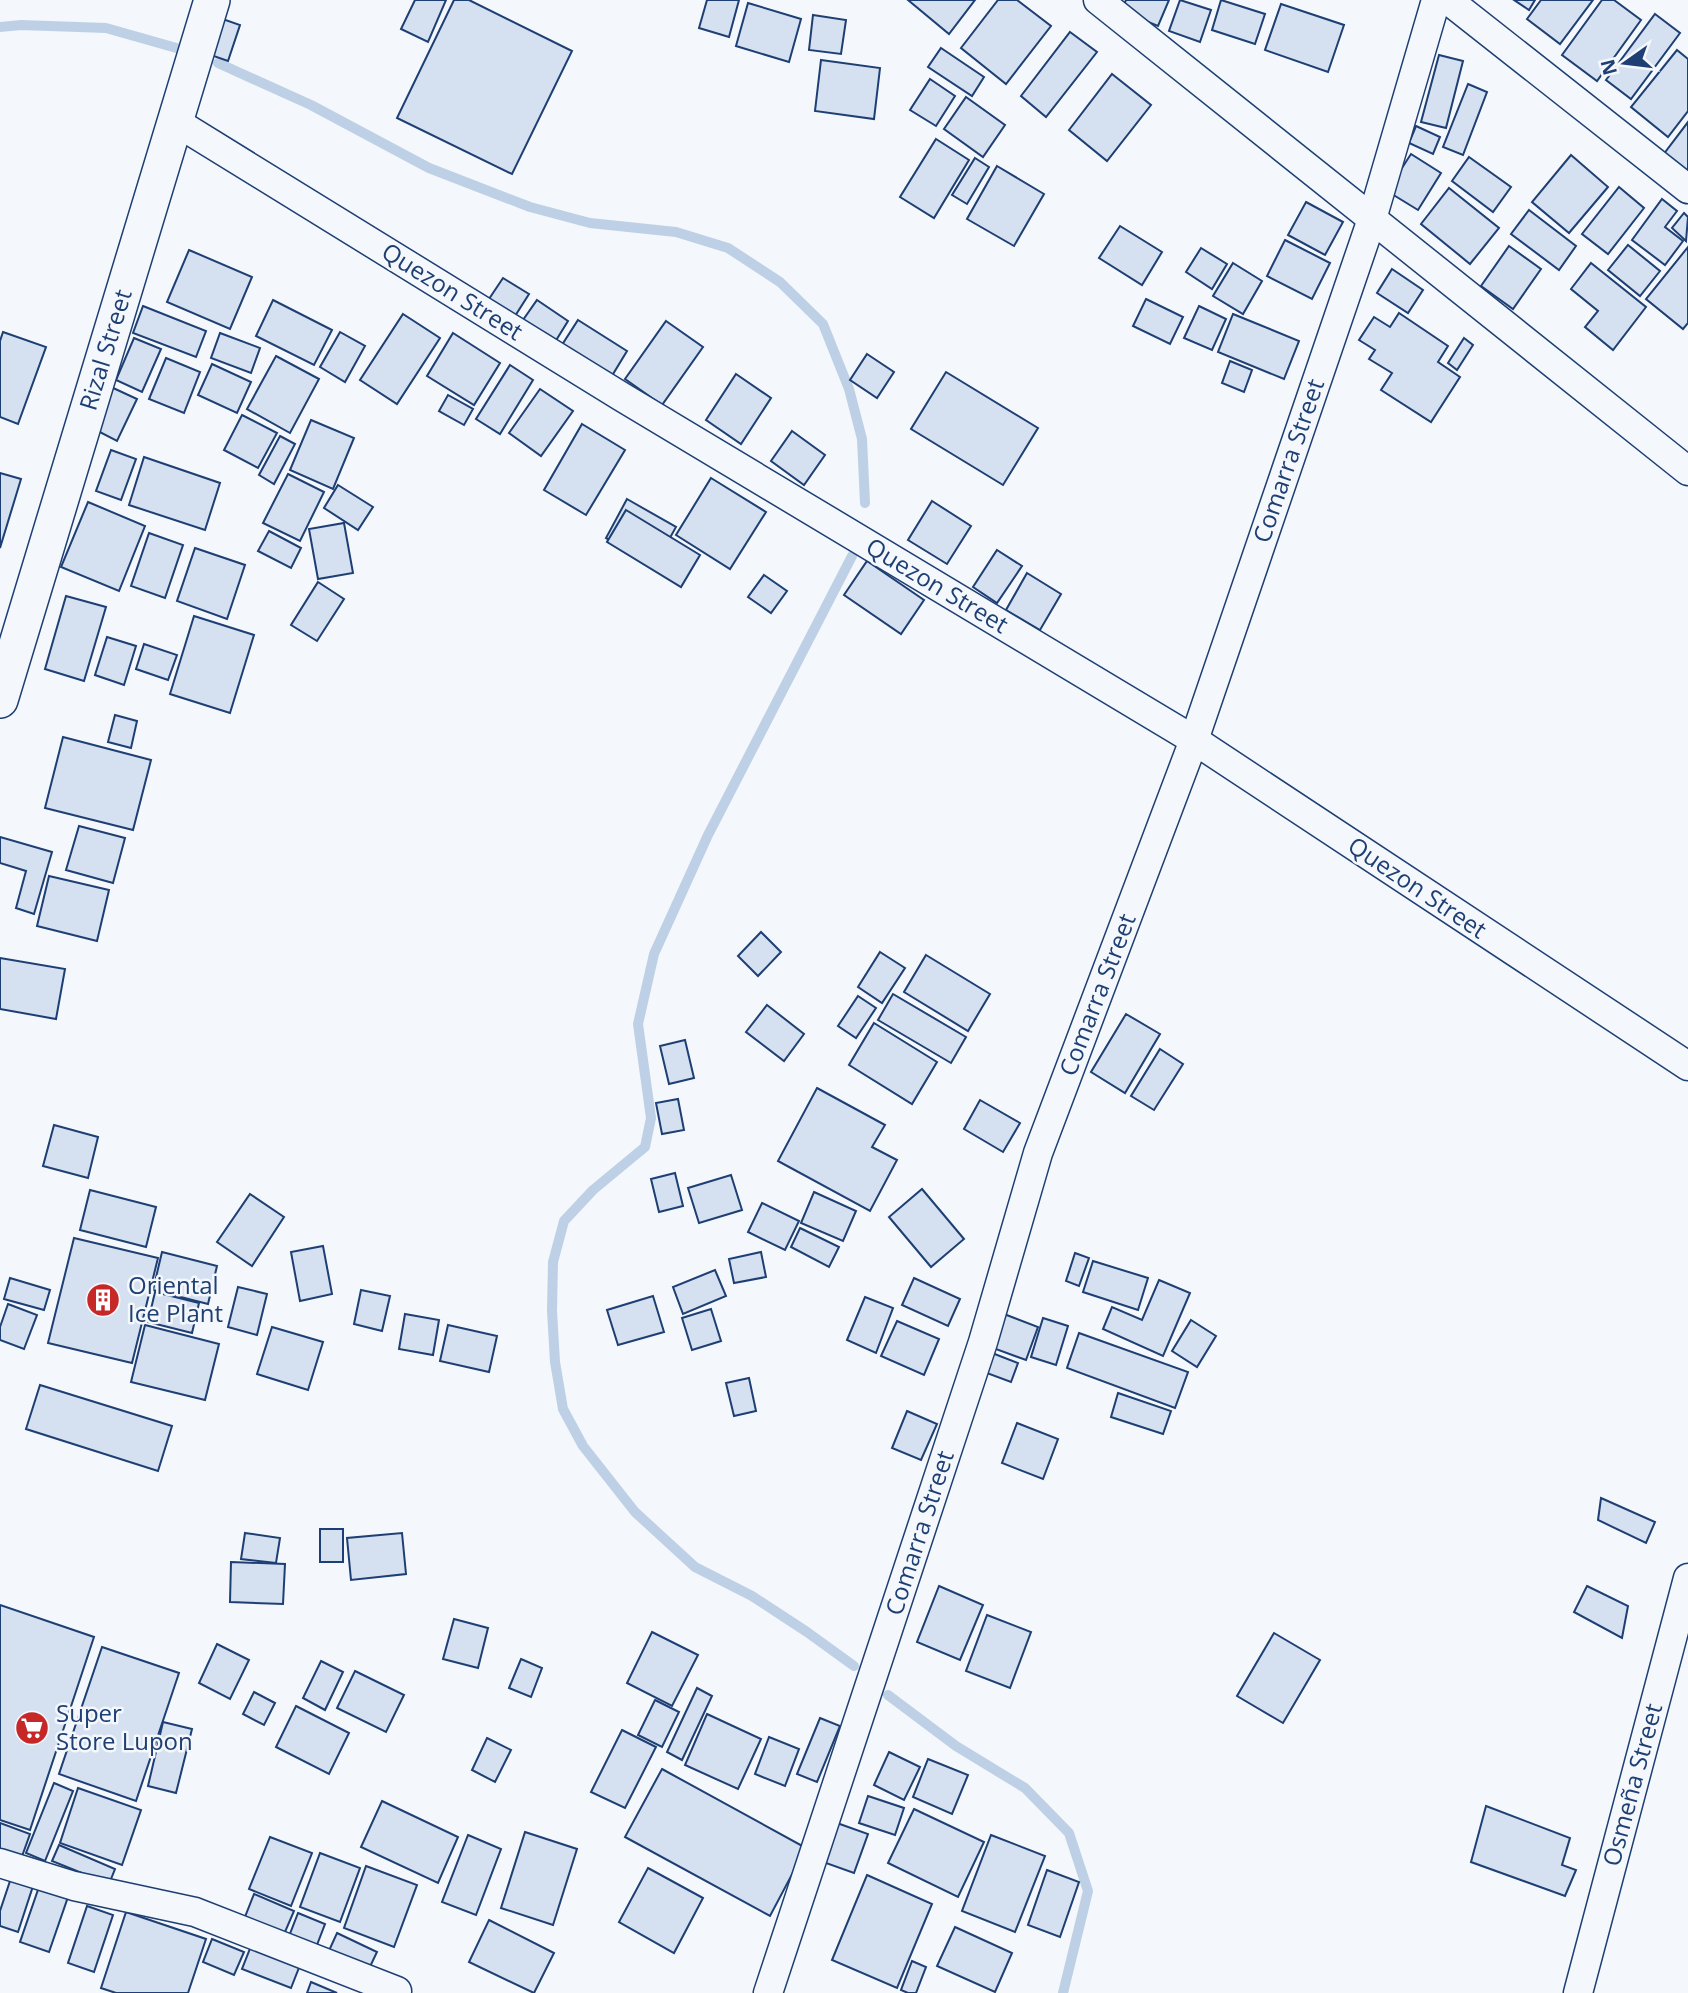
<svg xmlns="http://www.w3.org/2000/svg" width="1688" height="1993" font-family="'Open Sans',sans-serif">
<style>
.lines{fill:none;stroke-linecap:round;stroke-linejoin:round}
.stream{stroke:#bed0e5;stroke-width:10}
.building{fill:#d5e0f0;stroke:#1d3f73;stroke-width:2}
.minor-casing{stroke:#1d3f73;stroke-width:31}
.tertiary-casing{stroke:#1d3f73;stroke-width:38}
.minor{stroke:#f4f7fb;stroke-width:28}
.tertiary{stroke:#f4f7fb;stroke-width:35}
.labels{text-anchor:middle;stroke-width:5;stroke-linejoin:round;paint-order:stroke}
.street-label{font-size:24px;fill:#1d3f73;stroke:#f4f7fb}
.poi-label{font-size:24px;fill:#1d3f73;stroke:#f4f7fb;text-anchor:start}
</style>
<rect width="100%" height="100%" fill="#f4f7fb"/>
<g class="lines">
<g class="stream">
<path d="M0 27 21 25 106 28 180 49"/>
<path d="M218 63 311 105 429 168 530 207 590 223 676 232 728 248 780 282 823 324 849 389 862 439 865 503"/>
<path d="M852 556 708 835 654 954 638 1024 651 1118 645 1147 593 1190 564 1221 553 1262 552 1311 555 1362 563 1409 583 1446 635 1512 695 1567 752 1596 807 1632 854 1666"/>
<path d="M888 1695 956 1746 1025 1788 1069 1833 1088 1891 1063 1993"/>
</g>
</g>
<g class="building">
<path d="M415 0H446L428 42 401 29Z"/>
<path d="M454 0H469L572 51 512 174 397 118Z"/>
<path d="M707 0H739L729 37 699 28Z"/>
<path d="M908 0H975L949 34Z"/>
<path d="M998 0H1017L1051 26 1006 84 961 48Z"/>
<path d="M1126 0H1169L1158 26 1121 11Z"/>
<path d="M1180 0 1211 10 1200 42 1169 31Z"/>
<path d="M1221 0 1265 14 1255 44 1212 30Z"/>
<path d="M1514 0H1535L1529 10Z"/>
<path d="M1541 0H1593L1560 44 1527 19Z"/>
<path d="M1602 0H1614L1641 20 1597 81 1562 55Z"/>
<path d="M748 3 801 19 789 62 736 46Z"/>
<path d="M1281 4 1344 25 1328 72 1265 50Z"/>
<path d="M1655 14 1680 33 1631 99 1606 80Z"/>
<path d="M813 15 846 20 841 54 809 50Z"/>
<path d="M214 16 240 25 228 61 202 52Z"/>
<path d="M1070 32 1097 52 1046 117 1021 96Z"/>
<path d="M941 48 984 77 972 96 928 67Z"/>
<path d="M1677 50 1688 59V111L1668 137 1631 107Z"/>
<path d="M1439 55 1463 61 1446 128 1421 122Z"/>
<path d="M821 60 880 68 874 119 815 111Z"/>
<path d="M1112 74 1151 105 1107 161 1069 130Z"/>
<path d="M930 79 955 96 936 126 910 110Z"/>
<path d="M1468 84 1487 92 1463 155 1443 147Z"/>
<path d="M966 97 1005 125 983 157 944 129Z"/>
<path d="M1688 122V174L1663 155Z"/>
<path d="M1416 126 1440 137 1433 154 1409 143Z"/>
<path d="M936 139 969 160 934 218 900 197Z"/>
<path d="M1411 154 1441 173 1418 210 1387 191Z"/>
<path d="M1571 155 1608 187 1569 233 1532 202Z"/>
<path d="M1469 157 1511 187 1493 212 1452 181Z"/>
<path d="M975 158 989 167 967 204 952 195Z"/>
<path d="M997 166 1044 194 1014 246 967 219Z"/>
<path d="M1619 187 1644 208 1608 254 1582 234Z"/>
<path d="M1449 188 1499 228 1470 264 1421 224Z"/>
<path d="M1662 199 1677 211 1665 227 1683 241 1665 265 1632 240Z"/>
<path d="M1306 202 1343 222 1325 255 1288 235Z"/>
<path d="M1529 210 1576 246 1559 270 1511 234Z"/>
<path d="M1684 213 1688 217 1686 241 1672 228Z"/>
<path d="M1120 226 1162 252 1142 285 1099 258Z"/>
<path d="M1285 240 1330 263 1312 299 1267 276Z"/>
<path d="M1628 245 1660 271 1640 296 1608 270Z"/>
<path d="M1509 246 1541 269 1513 309 1481 286Z"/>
<path d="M1688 247V323L1683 329 1646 299Z"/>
<path d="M1201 248 1227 264 1212 289 1186 272Z"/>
<path d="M189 250 252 277 230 329 167 302Z"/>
<path d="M1233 263 1262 281 1243 314 1213 296Z"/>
<path d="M1591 263 1646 307 1613 350 1585 327 1598 311 1571 289Z"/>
<path d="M1392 269 1423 290 1408 313 1377 293Z"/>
<path d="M503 278 529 294 515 316 489 299Z"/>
<path d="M1146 299 1183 317 1170 344 1133 326Z"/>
<path d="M273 300 332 330 314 365 256 336Z"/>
<path d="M537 300 568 321 555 342 523 320Z"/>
<path d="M143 306 206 331 196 357 133 333Z"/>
<path d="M1199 306 1226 319 1212 350 1184 338Z"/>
<path d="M1399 313 1448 346 1438 362 1460 377 1431 422 1381 390 1392 373 1369 359 1375 350 1359 340 1374 317 1390 327Z"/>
<path d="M403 314 440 338 397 404 360 380Z"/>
<path d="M1233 314 1299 341 1284 379 1218 352Z"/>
<path d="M578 320 627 351 610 379 560 348Z"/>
<path d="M666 321 703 347 662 405 625 379Z"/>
<path d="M3 332 46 347 18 424 0 417V341Z"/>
<path d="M340 332 365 346 345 382 320 367Z"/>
<path d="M220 333 260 348 251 373 211 358Z"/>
<path d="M453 333 500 363 474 405 427 376Z"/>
<path d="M134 338 161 349 142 392 116 380Z"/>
<path d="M1464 338 1473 345 1457 370 1448 363Z"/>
<path d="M867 354 894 372 877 398 850 380Z"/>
<path d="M276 356 319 379 290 433 247 409Z"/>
<path d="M166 358 200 372 184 413 149 399Z"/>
<path d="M1230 361 1252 370 1244 392 1222 383Z"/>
<path d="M212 364 251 382 237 413 198 395Z"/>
<path d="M510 365 533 380 500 434 476 419Z"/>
<path d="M946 372 1038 428 1003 485 911 429Z"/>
<path d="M736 374 771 398 741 444 706 420Z"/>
<path d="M111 387 137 399 117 441 92 428Z"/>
<path d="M540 389 573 411 541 456 509 433Z"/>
<path d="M448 395 473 409 464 425 439 411Z"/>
<path d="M242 415 277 433 258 468 224 450Z"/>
<path d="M311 420 354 438 333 489 290 470Z"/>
<path d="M582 424 625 450 586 515 544 490Z"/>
<path d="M792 431 825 455 804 485 771 461Z"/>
<path d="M280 436 295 444 274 484 259 475Z"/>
<path d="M111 450 136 459 121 500 96 491Z"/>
<path d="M144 457 220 483 205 530 129 505Z"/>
<path d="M0 473 21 479 0 548Z"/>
<path d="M288 474 324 492 300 541 263 523Z"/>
<path d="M711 478 766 512 730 569 676 535Z"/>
<path d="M338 485 373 507 358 530 324 508Z"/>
<path d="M627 499 676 527 655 565 606 538Z"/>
<path d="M932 501 971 526 947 564 908 540Z"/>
<path d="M88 502 145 526 119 591 61 567Z"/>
<path d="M626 510 700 555 681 587 607 542Z"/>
<path d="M344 523 353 573 318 579 309 529Z"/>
<path d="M269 531 301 548 291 568 258 551Z"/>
<path d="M149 533 183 545 165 598 131 586Z"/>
<path d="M195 548 245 565 227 619 177 601Z"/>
<path d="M997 550 1022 566 997 603 973 587Z"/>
<path d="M867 561 924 600 901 634 844 595Z"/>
<path d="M1027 573 1061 594 1040 630 1006 610Z"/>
<path d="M764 575 787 591 771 613 748 597Z"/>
<path d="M318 582 344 599 317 641 291 625Z"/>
<path d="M66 596 106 607 84 681 45 669Z"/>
<path d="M194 616 254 635 230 713 170 694Z"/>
<path d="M107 637 136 646 124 685 95 675Z"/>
<path d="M144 644 177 655 168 680 136 669Z"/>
<path d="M115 715 137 721 131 748 108 742Z"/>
<path d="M63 737 151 760 133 830 45 808Z"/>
<path d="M79 826 125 838 113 883 66 870Z"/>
<path d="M0 837 52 852 34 914 16 908 26 871 0 863Z"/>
<path d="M49 876 109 890 97 941 37 926Z"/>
<path d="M761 932 781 952 758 976 738 956Z"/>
<path d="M880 952 905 968 882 1003 858 987Z"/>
<path d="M926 955 990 994 968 1031 904 992Z"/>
<path d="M0 958 65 969 56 1019 0 1009Z"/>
<path d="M893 994 966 1037 951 1063 878 1020Z"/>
<path d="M858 996 876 1008 856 1038 838 1026Z"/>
<path d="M767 1005 804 1034 784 1061 746 1032Z"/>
<path d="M1126 1014 1160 1034 1125 1093 1091 1072Z"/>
<path d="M874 1023 937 1062 912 1104 849 1065Z"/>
<path d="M685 1040 694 1078 669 1084 660 1046Z"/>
<path d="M1160 1049 1183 1064 1154 1110 1131 1096Z"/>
<path d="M817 1088 885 1125 872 1147 897 1160 870 1211 778 1161Z"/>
<path d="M678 1099 684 1130 662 1134 656 1103Z"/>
<path d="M980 1100 1020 1123 1003 1152 964 1129Z"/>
<path d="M54 1125 98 1137 88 1178 43 1166Z"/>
<path d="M675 1173 683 1206 659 1212 651 1179Z"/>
<path d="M731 1175 742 1210 699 1223 688 1188Z"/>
<path d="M922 1189 964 1239 931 1267 889 1217Z"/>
<path d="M90 1190 156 1207 146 1247 80 1230Z"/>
<path d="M814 1192 856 1211 843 1241 801 1223Z"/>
<path d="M250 1194 284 1217 252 1266 217 1242Z"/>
<path d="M762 1203 799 1221 785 1250 748 1232Z"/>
<path d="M800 1228 839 1247 829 1267 791 1247Z"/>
<path d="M74 1238 158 1258 132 1363 48 1343Z"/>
<path d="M323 1246 332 1294 300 1301 291 1252Z"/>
<path d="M162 1252 217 1266 208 1304 153 1290Z"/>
<path d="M761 1252 766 1277 734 1283 729 1259Z"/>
<path d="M1075 1253 1089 1258 1079 1286 1066 1281Z"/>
<path d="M1093 1261 1148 1278 1138 1310 1083 1292Z"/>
<path d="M715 1270 726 1296 683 1314 673 1287Z"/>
<path d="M10 1278 50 1290 44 1310 4 1299Z"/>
<path d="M914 1278 960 1299 948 1326 902 1305Z"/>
<path d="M1159 1280 1190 1293 1163 1356 1103 1329 1112 1307 1142 1320Z"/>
<path d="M238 1287 267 1294 257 1335 228 1327Z"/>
<path d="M361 1290 390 1296 382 1331 354 1324Z"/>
<path d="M155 1292 199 1303 192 1333 148 1322Z"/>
<path d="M653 1296 664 1332 618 1345 607 1310Z"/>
<path d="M865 1297 893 1308 876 1353 847 1340Z"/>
<path d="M8 1304 37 1315 24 1349 0 1340V1327Z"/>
<path d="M711 1309 721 1341 692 1350 682 1318Z"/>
<path d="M405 1314 439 1320 433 1355 399 1349Z"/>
<path d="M1004 1314 1038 1327 1026 1360 993 1348Z"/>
<path d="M1043 1318 1068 1326 1056 1365 1031 1357Z"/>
<path d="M1191 1320 1216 1336 1197 1367 1172 1351Z"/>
<path d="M897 1321 939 1339 924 1375 881 1356Z"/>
<path d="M145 1325 219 1344 205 1400 131 1382Z"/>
<path d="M448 1325 497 1336 489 1372 440 1361Z"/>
<path d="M272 1327 323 1342 308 1390 257 1374Z"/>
<path d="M1079 1333 1188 1372 1175 1408 1067 1368Z"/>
<path d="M992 1353 1018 1363 1011 1382 984 1372Z"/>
<path d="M749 1378 756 1411 734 1416 726 1383Z"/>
<path d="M40 1385 172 1426 158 1471 26 1429Z"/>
<path d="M1118 1393 1171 1411 1163 1434 1111 1417Z"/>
<path d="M907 1411 937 1424 921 1460 892 1448Z"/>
<path d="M1017 1423 1058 1439 1043 1479 1002 1463Z"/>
<path d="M1601 1498 1655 1522 1646 1543 1598 1520Z"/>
<rect x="320" y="1529" width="23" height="33"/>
<path d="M245 1533 280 1538 276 1563 241 1559Z"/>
<path d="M402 1533 406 1574 351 1580 347 1538Z"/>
<path d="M231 1562 285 1564 283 1604 230 1602Z"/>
<path d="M939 1586 983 1605 960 1660 917 1642Z"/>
<path d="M1587 1586 1628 1606 1622 1638 1574 1612Z"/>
<path d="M0 1605 94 1637 30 1830 0 1820Z"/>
<path d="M987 1615 1031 1632 1010 1688 966 1671Z"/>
<path d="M454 1619 488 1628 478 1668 443 1659Z"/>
<path d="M652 1632 698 1655 672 1706 627 1683Z"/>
<path d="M1274 1633 1320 1660 1283 1723 1237 1696Z"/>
<path d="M217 1644 249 1660 230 1699 199 1683Z"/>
<path d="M102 1647 179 1673 136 1801 59 1774Z"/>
<path d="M521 1659 542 1668 531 1697 509 1688Z"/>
<path d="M321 1661 343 1672 325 1710 303 1698Z"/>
<path d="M355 1671 404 1695 386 1732 337 1708Z"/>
<path d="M697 1688 712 1696 682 1760 667 1752Z"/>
<path d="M254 1692 275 1703 264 1725 243 1714Z"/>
<path d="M655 1700 679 1712 662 1747 638 1735Z"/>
<path d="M296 1706 349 1733 329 1774 276 1747Z"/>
<path d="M707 1714 761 1739 738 1789 685 1765Z"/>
<path d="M820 1718 840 1726 817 1782 797 1774Z"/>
<path d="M163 1722 192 1729 176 1793 148 1786Z"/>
<path d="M622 1730 656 1747 625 1808 591 1792Z"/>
<path d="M769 1737 799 1749 785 1786 755 1774Z"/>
<path d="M487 1738 511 1750 495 1782 472 1770Z"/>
<path d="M889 1752 920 1767 904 1800 874 1785Z"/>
<path d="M928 1759 968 1775 952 1814 913 1797Z"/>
<path d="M662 1769 806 1848 770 1916 625 1837Z"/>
<path d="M54 1783 73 1791 45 1861 26 1853Z"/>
<path d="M78 1788 141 1810 122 1865 60 1843Z"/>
<path d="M868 1796 904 1808 895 1835 859 1823Z"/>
<path d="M382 1801 458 1837 438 1883 361 1847Z"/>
<path d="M1486 1806 1570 1838 1562 1865 1576 1870 1565 1896 1471 1862Z"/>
<path d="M914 1809 984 1842 958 1897 888 1863Z"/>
<path d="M0 1823 30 1834 21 1859 0 1852Z"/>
<path d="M837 1823 868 1834 854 1873 823 1862Z"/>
<path d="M525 1832 577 1849 553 1925 501 1908Z"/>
<path d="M468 1835 501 1849 476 1915 442 1902Z"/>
<path d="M991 1835 1045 1856 1015 1932 962 1911Z"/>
<path d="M270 1837 312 1853 291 1906 249 1889Z"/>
<path d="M59 1845 115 1869 109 1884 52 1861Z"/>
<path d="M320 1853 360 1868 340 1922 300 1907Z"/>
<path d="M366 1866 417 1885 394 1947 344 1928Z"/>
<path d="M648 1868 703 1898 674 1953 619 1922Z"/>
<path d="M1047 1870 1079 1882 1060 1937 1028 1925Z"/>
<path d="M867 1875 932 1904 897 1988 832 1960Z"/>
<path d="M11 1878 33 1886 18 1932 0 1926V1911Z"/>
<path d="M40 1884 69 1894 49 1952 20 1942Z"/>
<path d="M254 1894 294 1911 282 1939 243 1922Z"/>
<path d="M87 1906 113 1915 94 1972 68 1963Z"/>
<path d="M126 1912 206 1939 188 1993H116L101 1988Z"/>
<path d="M298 1913 325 1924 315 1950 288 1939Z"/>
<path d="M489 1920 554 1953 534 1993 469 1962Z"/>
<path d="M955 1927 1012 1953 995 1992 937 1966Z"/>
<path d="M337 1933 377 1952 367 1973 327 1955Z"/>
<path d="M212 1939 244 1952 234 1975 203 1962Z"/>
<path d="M253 1941 302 1960 291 1988 242 1969Z"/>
<path d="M912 1961 926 1967 916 1993H908L901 1990Z"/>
<path d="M311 1982 337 1993H307Z"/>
</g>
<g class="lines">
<g class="minor-casing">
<g id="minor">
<path d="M1098 0 1688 471"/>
<path d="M1448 0 1688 189"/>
<path d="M176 122 622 397 1194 740 1688 1066"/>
<path d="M0 1863 74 1886 195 1912 397 1991"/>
<path d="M768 1993 983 1342 1038 1153 1194 740 1372 219 1436 0"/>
<path d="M1578 1993 1688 1578"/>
</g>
</g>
<g class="tertiary-casing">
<path id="tertiary" d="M0 700 212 0"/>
</g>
<use href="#minor" class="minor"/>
<use href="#tertiary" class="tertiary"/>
</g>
<defs>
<g id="building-disc" transform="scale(1.75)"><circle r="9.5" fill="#c62828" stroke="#f4f7fb"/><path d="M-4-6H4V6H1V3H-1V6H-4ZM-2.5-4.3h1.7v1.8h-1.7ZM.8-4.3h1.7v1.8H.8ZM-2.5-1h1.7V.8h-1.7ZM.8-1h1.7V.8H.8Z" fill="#fff"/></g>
<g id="supermarket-disc" transform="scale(1.75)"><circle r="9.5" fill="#c62828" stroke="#f4f7fb"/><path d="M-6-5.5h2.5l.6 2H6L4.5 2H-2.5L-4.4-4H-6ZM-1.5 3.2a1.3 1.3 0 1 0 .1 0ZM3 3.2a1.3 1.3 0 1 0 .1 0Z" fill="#fff"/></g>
</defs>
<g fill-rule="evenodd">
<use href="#building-disc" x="103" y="1300"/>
<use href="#supermarket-disc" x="32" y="1728"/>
</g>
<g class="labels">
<g class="street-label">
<text transform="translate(452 292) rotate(32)" y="8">Quezon Street</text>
<text transform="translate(106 350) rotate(-73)" y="8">Rizal Street</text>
<text transform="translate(1289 461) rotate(-71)" y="8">Comarra Street</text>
<text transform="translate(937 586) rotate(31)" y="8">Quezon Street</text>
<text transform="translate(1417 888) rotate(34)" y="8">Quezon Street</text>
<text transform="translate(1098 995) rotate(-69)" y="8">Comarra Street</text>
<text transform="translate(920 1533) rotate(-72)" y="8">Comarra Street</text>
<text transform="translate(1633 1785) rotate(-75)" y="8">Osmeña Street</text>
</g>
<g class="poi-label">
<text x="128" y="1294">Oriental<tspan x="128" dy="28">Ice Plant</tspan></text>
<text x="56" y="1722">Super<tspan x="56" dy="28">Store Lupon</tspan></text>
</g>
</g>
<g transform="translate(1625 63) rotate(256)" stroke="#f4f7fb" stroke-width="5" paint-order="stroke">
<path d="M0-5L12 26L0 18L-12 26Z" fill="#1d3f73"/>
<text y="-10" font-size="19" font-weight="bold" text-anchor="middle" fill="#1d3f73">N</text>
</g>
</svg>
